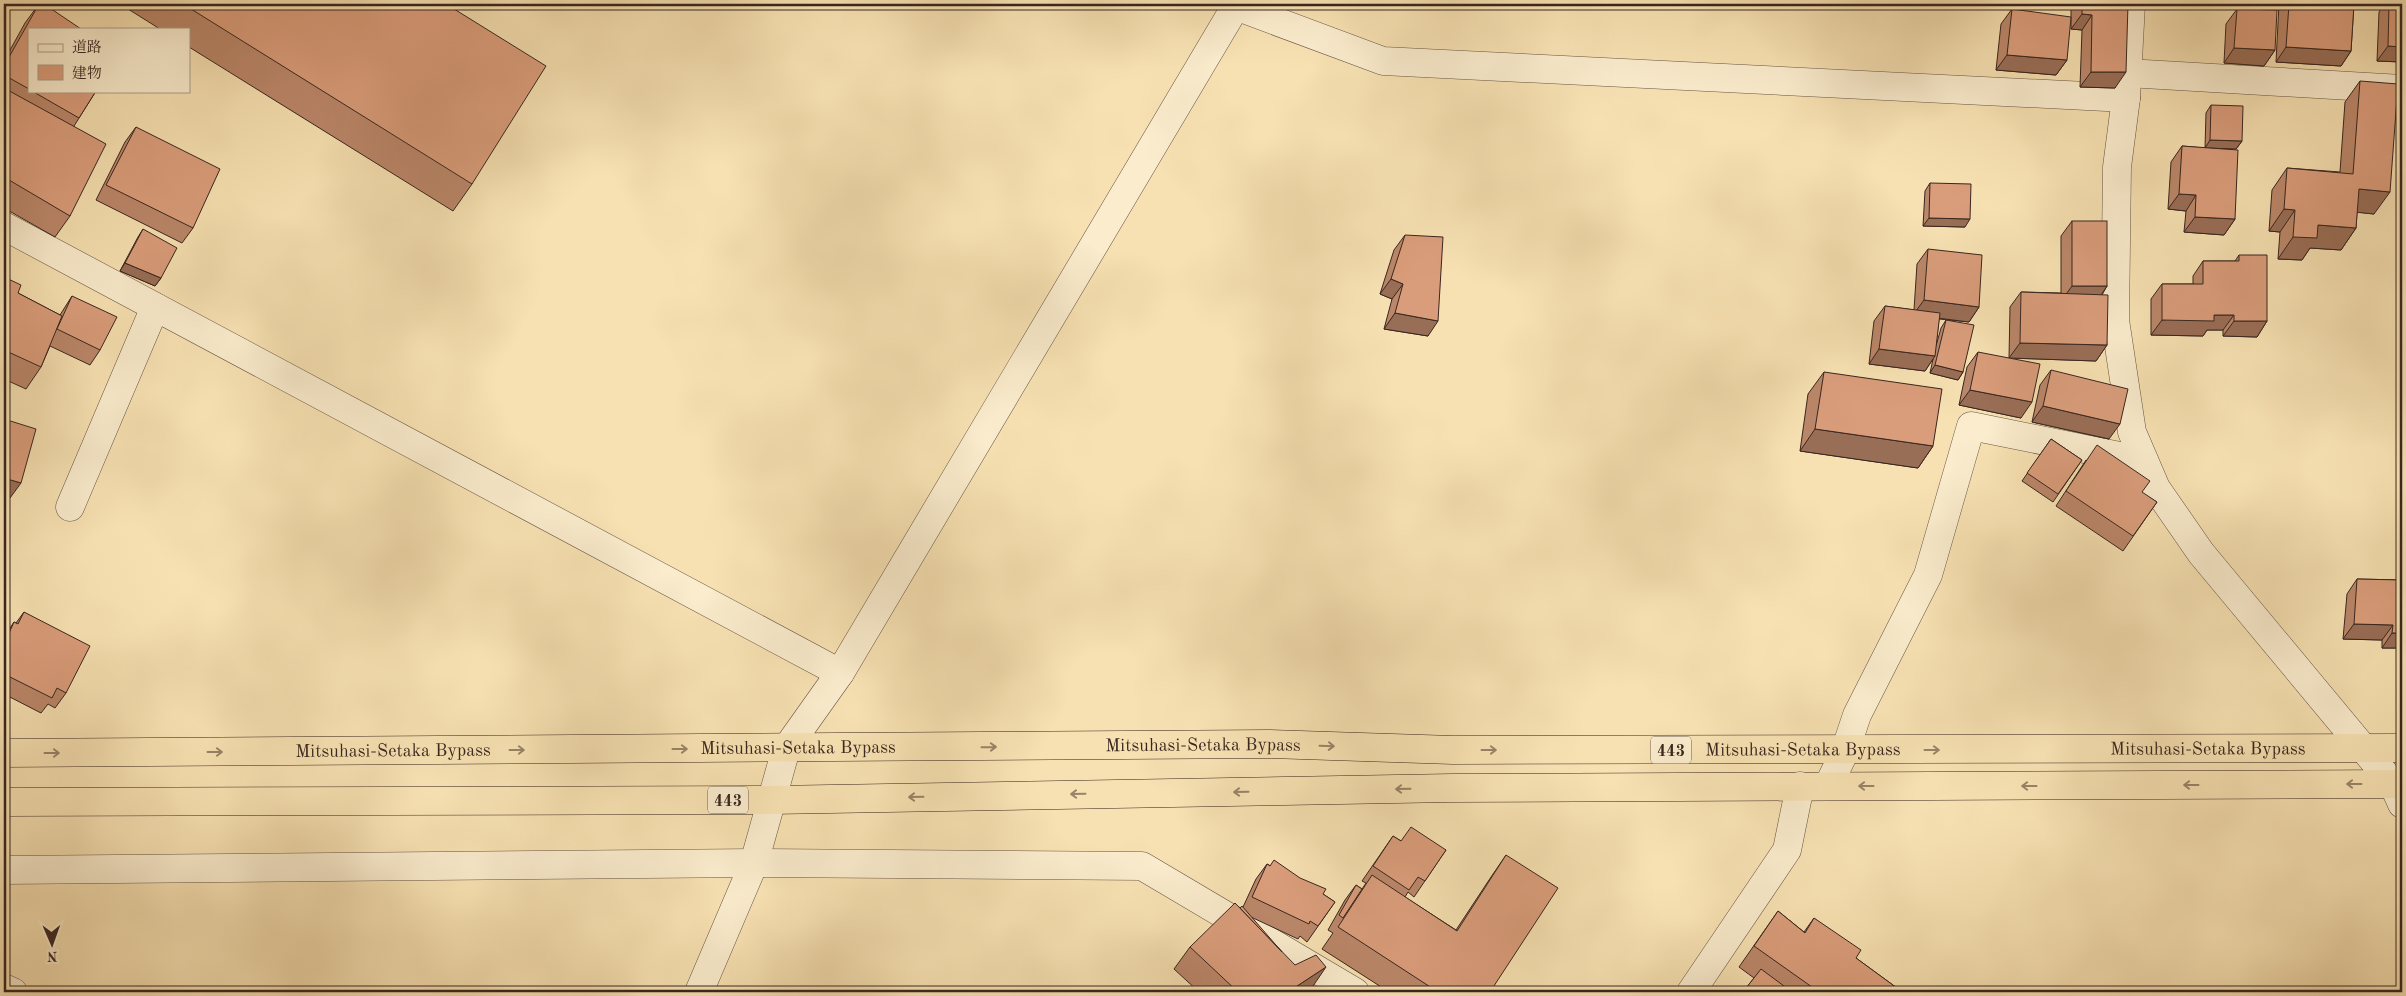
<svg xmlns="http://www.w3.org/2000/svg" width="2406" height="996" font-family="'Old Standard TT','Noto Serif JP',serif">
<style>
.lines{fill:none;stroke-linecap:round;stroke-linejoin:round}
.street-casing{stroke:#685544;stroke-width:29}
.highway-casing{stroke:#38261f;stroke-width:29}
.street{stroke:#faeccd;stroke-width:28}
.highway{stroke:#f7e1b2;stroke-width:28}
.wall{fill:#bb876a;stroke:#38261f}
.shaded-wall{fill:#996e56;stroke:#38261f}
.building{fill:#da9d7b;stroke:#38261f}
.oneway{stroke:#988468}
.labels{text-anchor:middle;stroke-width:4;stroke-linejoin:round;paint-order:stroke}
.shield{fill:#faeccd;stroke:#726153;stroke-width:1}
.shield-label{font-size:16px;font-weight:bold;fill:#38261f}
.street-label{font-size:18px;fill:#38261f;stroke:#faeccd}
</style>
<rect width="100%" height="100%" fill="#f7e1b2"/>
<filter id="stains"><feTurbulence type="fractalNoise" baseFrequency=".004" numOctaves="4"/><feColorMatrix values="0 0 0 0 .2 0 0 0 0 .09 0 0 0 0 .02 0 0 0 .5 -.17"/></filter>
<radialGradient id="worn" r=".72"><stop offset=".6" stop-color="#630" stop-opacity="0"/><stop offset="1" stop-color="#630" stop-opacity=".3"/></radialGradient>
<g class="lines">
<g class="street-casing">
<g id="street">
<path d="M1230 4 1383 61 2126 98"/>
<path d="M2131 4 2126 98 2117 167 2115 320 2132 432 2156 488 2201 553 2393 784 2402 804"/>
<path d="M2127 73 2402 89"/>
<path d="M4 226 840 673"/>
<path d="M70 507 155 307"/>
<path d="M1828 786 1845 751 1857 715 1928 575 1971 426 2144 461"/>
<path d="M4 870 754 863 1142 866 1355 992"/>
<path d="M4 988 13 992"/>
<path d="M699 992 754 863 786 749 840 673 1237 4"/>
<path d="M1691 992 1787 850 1800 786"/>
</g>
</g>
<g class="highway-casing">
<g id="highway">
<path id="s1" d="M4 753 1268 744 1453 750 2402 748"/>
<path d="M4 802 772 800 1452 788 2402 784"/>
</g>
</g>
<use href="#street" class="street"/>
<use href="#highway" class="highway"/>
</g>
<g class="wall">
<path d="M39 4 29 29V91H96L74 126 70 216 55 237 4 208V61L25 23Z"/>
<path d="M120 4H446L472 184 453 211 189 47V29H160Z"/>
<path d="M2072 4H2128L2115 88 2080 87 2082 30 2071 29V5Z"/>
<path d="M2279 4H2354L2351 51 2341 66 2276 62Z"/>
<path d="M2384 4H2402V62L2377 61 2379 12Z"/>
<path d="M2012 9 2067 60 2056 75 1996 70 2001 24Z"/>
<path d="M2237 9 2275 50 2264 66 2224 63 2226 24Z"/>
<path d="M2360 81 2374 214 2357 212 2356 228 2341 250 2310 248 2302 260 2278 259 2280 232 2269 231 2272 190 2287 168 2340 172 2345 102Z"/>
<path d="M2211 105 2242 141 2236 149 2211 148 2235 219 2224 235 2184 232 2186 211 2168 209 2171 162 2182 146 2205 148 2206 113Z"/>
<path d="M136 127 193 228 182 243 96 200 125 142Z"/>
<path d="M1930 183 1965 227 1923 226 1925 191Z"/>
<path d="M2072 221 2107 286 2102 295 2107 345 2096 361 2009 358 2010 307 2021 292 2061 293V236Z"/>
<path d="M143 229 161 278 155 286 120 271 138 237Z"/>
<path d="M1405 235 1428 336 1384 329 1392 299 1380 294 1394 250Z"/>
<path d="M1928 249 1979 307 1969 322 1939 319 1936 346 1941 328 1946 320 1963 372 1958 380 1930 373 1933 359 1925 371 1869 364 1874 321 1885 306 1914 310 1917 264Z"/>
<path d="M2239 255 2267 321 2257 337 2223 336V330H2207L2203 336 2151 335V299L2162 284H2193V276L2203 261H2235Z"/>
<path d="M4 277 18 293 60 315 72 296 100 350 90 365 50 346 41 367 26 389 4 379Z"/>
<path d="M1978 352 2021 418 1959 405 1967 367Z"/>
<path d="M2051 370 2109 439 2032 422 2040 385Z"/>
<path d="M1824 372 1933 446 1918 468 1800 451 1808 394Z"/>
<path d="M2051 439 2082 460 2053 502 2022 481Z"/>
<path d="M2086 460 2157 502 2123 551 2056 506Z"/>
<path d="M2357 579 2402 580V648H2382V640L2343 639 2347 594Z"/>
<path d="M24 612 66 693 55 708 48 704 41 713 4 694V637L14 622 16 623Z"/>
<path d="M1393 836 1401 841 1446 850 1414 897 1408 892 1405 897 1456 930 1491 877 1506 855 1490 992H1389L1322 949 1333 933 1328 930 1345 900 1356 885 1362 889 1366 883 1362 881Z"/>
<path d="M1267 864 1323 894 1335 902 1307 942 1300 936 1298 939 1251 917 1311 989 1306 992H1199L1174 969 1190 947 1240 908 1243 907 1256 879Z"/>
<path d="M1778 911 1804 932 1814 918 1856 958 1897 988 1894 992H1743L1754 978 1739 967Z"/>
</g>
<g class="shaded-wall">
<path d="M2082 14 2092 15 2082 30 2071 29Z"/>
<path d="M2388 46 2402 47V62L2377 61Z"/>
<path d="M2286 47 2351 51 2341 66 2276 62Z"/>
<path d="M2234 48 2275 50 2264 66 2224 63Z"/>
<path d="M2007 55 2067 60 2056 75 1996 70Z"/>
<path d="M2091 72H2126L2115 88 2080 87Z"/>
<path d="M2210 140 2242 141 2236 149 2205 148Z"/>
<path d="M2359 189 2390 192 2374 214 2344 211Z"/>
<path d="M2179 194 2196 195 2186 211 2168 209Z"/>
<path d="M2284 209 2295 210 2280 232 2269 231Z"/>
<path d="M2195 217 2235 219 2224 235 2184 232Z"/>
<path d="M1929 218 1970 219 1965 227 1923 226Z"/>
<path d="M2318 225 2356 228 2341 250 2310 248 2302 260 2278 259 2293 237Z"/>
<path d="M125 263 161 278 155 286 120 271Z"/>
<path d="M1391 279 1403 284 1392 299 1380 294Z"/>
<path d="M2072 286H2107L2097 301H2061Z"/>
<path d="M1924 300 1979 307 1969 322 1913 315Z"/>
<path d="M1395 313 1438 321 1428 336 1384 329Z"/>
<path d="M2214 315H2234L2223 330H2207L2203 336 2151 335 2162 320Z"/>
<path d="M2234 321H2267L2257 337 2223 336Z"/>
<path d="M2020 343 2107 345 2096 361 2009 358Z"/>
<path d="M1879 349 1935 356 1925 371 1869 364Z"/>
<path d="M1935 365 1963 372 1958 380 1930 373Z"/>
<path d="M1970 390 2032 402 2021 418 1959 405Z"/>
<path d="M2043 406 2120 424 2109 439 2032 422Z"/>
<path d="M1815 429 1933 446 1918 468 1800 451Z"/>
<path d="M4 478 21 483 10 498 4 496Z"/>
<path d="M2354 624 2393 625 2382 640 2343 639Z"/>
<path d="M2392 633H2402V648H2382Z"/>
<path d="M1326 967 1311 989 1306 992H1288Z"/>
</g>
<g class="building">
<path d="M39 4H44L81 29H29V89L4 75V66Z"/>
<path d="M183 4H446L546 66 472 184Z"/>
<path d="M2082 4H2128L2126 72H2091L2092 15 2082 14Z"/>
<path d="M2289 4H2354L2351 51 2286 47Z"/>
<path d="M2389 4H2402V47L2388 46Z"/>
<path d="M2012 9 2071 17 2067 60 2007 55Z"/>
<path d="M2237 9 2277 10 2275 50 2234 48Z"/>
<path d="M2360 81 2398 84 2390 192 2359 189 2356 228 2318 225 2317 238 2293 237 2295 210 2284 209 2287 168 2353 174Z"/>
<path d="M4 88 106 144 70 216 4 177Z"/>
<path d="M32 91H96L79 118Z"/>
<path d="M2211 105 2243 106 2242 141 2210 140Z"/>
<path d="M136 127 220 169 193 228 106 185Z"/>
<path d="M2182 146 2238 150 2235 219 2195 217 2196 195 2179 194Z"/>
<path d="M1930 183 1971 184 1970 219 1929 218Z"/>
<rect x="2072" y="221" width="35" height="65"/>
<path d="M143 229 177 248 161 278 125 263Z"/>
<path d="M1405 235 1443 237 1438 321 1395 313 1403 284 1391 279Z"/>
<path d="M1928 249 1982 255 1979 307 1924 300Z"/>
<path d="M2239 255H2267V321H2234V315H2214V321L2162 320V284H2203V261H2239Z"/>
<path d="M4 277 21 285 18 293 62 316 41 367 4 350Z"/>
<path d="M2021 292 2108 295 2107 345 2020 343Z"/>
<path d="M72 296 117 317 100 350 57 329Z"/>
<path d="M1885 306 1940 313 1935 356 1879 349Z"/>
<path d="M1946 320 1974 325 1963 372 1935 365Z"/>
<path d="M1978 352 2040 364 2032 402 1970 390Z"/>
<path d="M2051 370 2128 389 2120 424 2043 406Z"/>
<path d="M1824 372 1942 389 1933 446 1815 429Z"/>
<path d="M4 419 36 429 21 483 4 478Z"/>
<path d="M2051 439 2082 460 2058 494 2027 473Z"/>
<path d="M2097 445 2150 481 2142 492 2157 502 2133 536 2066 491Z"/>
<path d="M2357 579 2402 580V633H2392L2393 625 2354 624Z"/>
<path d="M24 612 90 646 66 693 57 688 52 698 4 674V644L14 622 18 624Z"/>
<path d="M1411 827 1446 850 1425 881 1418 877 1409 890 1373 866 1393 836 1401 841Z"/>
<path d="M1506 855 1558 888 1490 992H1438L1338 927 1372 875 1457 931Z"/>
<path d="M1274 860 1300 878 1326 889 1323 894 1335 902 1318 926 1310 921 1309 924 1252 897 1267 864 1270 866Z"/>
<path d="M1356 885 1362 889 1343 918 1339 915Z"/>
<path d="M1235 903 1295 965 1316 955 1326 967 1288 992H1238L1190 947Z"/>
<path d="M1242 906 1282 952 1240 908Z"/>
<path d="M1778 911 1805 933 1814 918 1861 950 1856 958 1897 988 1894 992H1844L1841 990 1839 992H1819L1754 946Z"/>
<path d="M1761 969 1792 992H1743Z"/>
</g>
<defs><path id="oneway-shaft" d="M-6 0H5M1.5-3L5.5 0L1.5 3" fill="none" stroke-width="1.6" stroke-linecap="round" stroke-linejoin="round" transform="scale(1.25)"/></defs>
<g class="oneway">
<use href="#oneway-shaft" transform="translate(1327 746) rotate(2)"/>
<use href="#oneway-shaft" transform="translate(989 747) rotate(-1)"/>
<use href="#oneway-shaft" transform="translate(680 749)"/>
<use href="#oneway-shaft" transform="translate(517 750)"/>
<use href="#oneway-shaft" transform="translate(1489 750)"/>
<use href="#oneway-shaft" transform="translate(1932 750)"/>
<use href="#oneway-shaft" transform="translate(215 752)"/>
<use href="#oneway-shaft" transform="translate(52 753)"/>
<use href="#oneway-shaft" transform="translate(2354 784) rotate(180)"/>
<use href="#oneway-shaft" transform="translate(2191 785) rotate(180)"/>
<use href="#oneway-shaft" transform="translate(1866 786) rotate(180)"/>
<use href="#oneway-shaft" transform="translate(2029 786) rotate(180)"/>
<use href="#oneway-shaft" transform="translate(1403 789) rotate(179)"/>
<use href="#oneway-shaft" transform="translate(1241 792) rotate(179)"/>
<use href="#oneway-shaft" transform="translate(1078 794) rotate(179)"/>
<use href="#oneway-shaft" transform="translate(916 797) rotate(179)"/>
</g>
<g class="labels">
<g class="shield">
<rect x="1651" y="736.5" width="40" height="27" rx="4"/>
<rect x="708" y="786.5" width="40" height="27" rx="4"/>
</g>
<g class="shield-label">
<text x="1671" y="756">443</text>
<text x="728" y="806">443</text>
</g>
<g class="street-label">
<text dy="6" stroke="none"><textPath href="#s1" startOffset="1199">Mitsuhasi-Setaka Bypass</textPath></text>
<text dy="6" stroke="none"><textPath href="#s1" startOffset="794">Mitsuhasi-Setaka Bypass</textPath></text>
<text dy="6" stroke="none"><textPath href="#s1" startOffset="2204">Mitsuhasi-Setaka Bypass</textPath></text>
<text dy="6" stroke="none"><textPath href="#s1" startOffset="1799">Mitsuhasi-Setaka Bypass</textPath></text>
<text dy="6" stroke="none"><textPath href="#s1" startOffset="389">Mitsuhasi-Setaka Bypass</textPath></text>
</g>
</g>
<rect width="2406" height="996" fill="none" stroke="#f7e1b2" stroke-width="20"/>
<rect x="5" y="5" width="2396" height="986" fill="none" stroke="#38261f" stroke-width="2.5"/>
<rect x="10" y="10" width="2386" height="976" fill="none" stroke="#38261f"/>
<rect x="28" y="28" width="162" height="65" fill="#faeccd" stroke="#ac9d87"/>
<rect x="38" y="44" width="25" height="8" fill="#faeccd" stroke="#ac9d87"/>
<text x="72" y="52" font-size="15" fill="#38261f">道路</text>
<rect x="38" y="65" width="25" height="15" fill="#da9d7b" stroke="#ac9d87"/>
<text x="72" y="78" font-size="15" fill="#38261f">建物</text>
<g transform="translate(52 944) rotate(178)" stroke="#faeccd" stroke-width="4" paint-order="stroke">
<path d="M0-4L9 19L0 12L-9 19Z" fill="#38261f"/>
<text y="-8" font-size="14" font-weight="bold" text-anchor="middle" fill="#38261f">N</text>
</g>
<rect width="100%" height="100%" filter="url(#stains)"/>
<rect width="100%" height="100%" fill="url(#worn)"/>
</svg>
